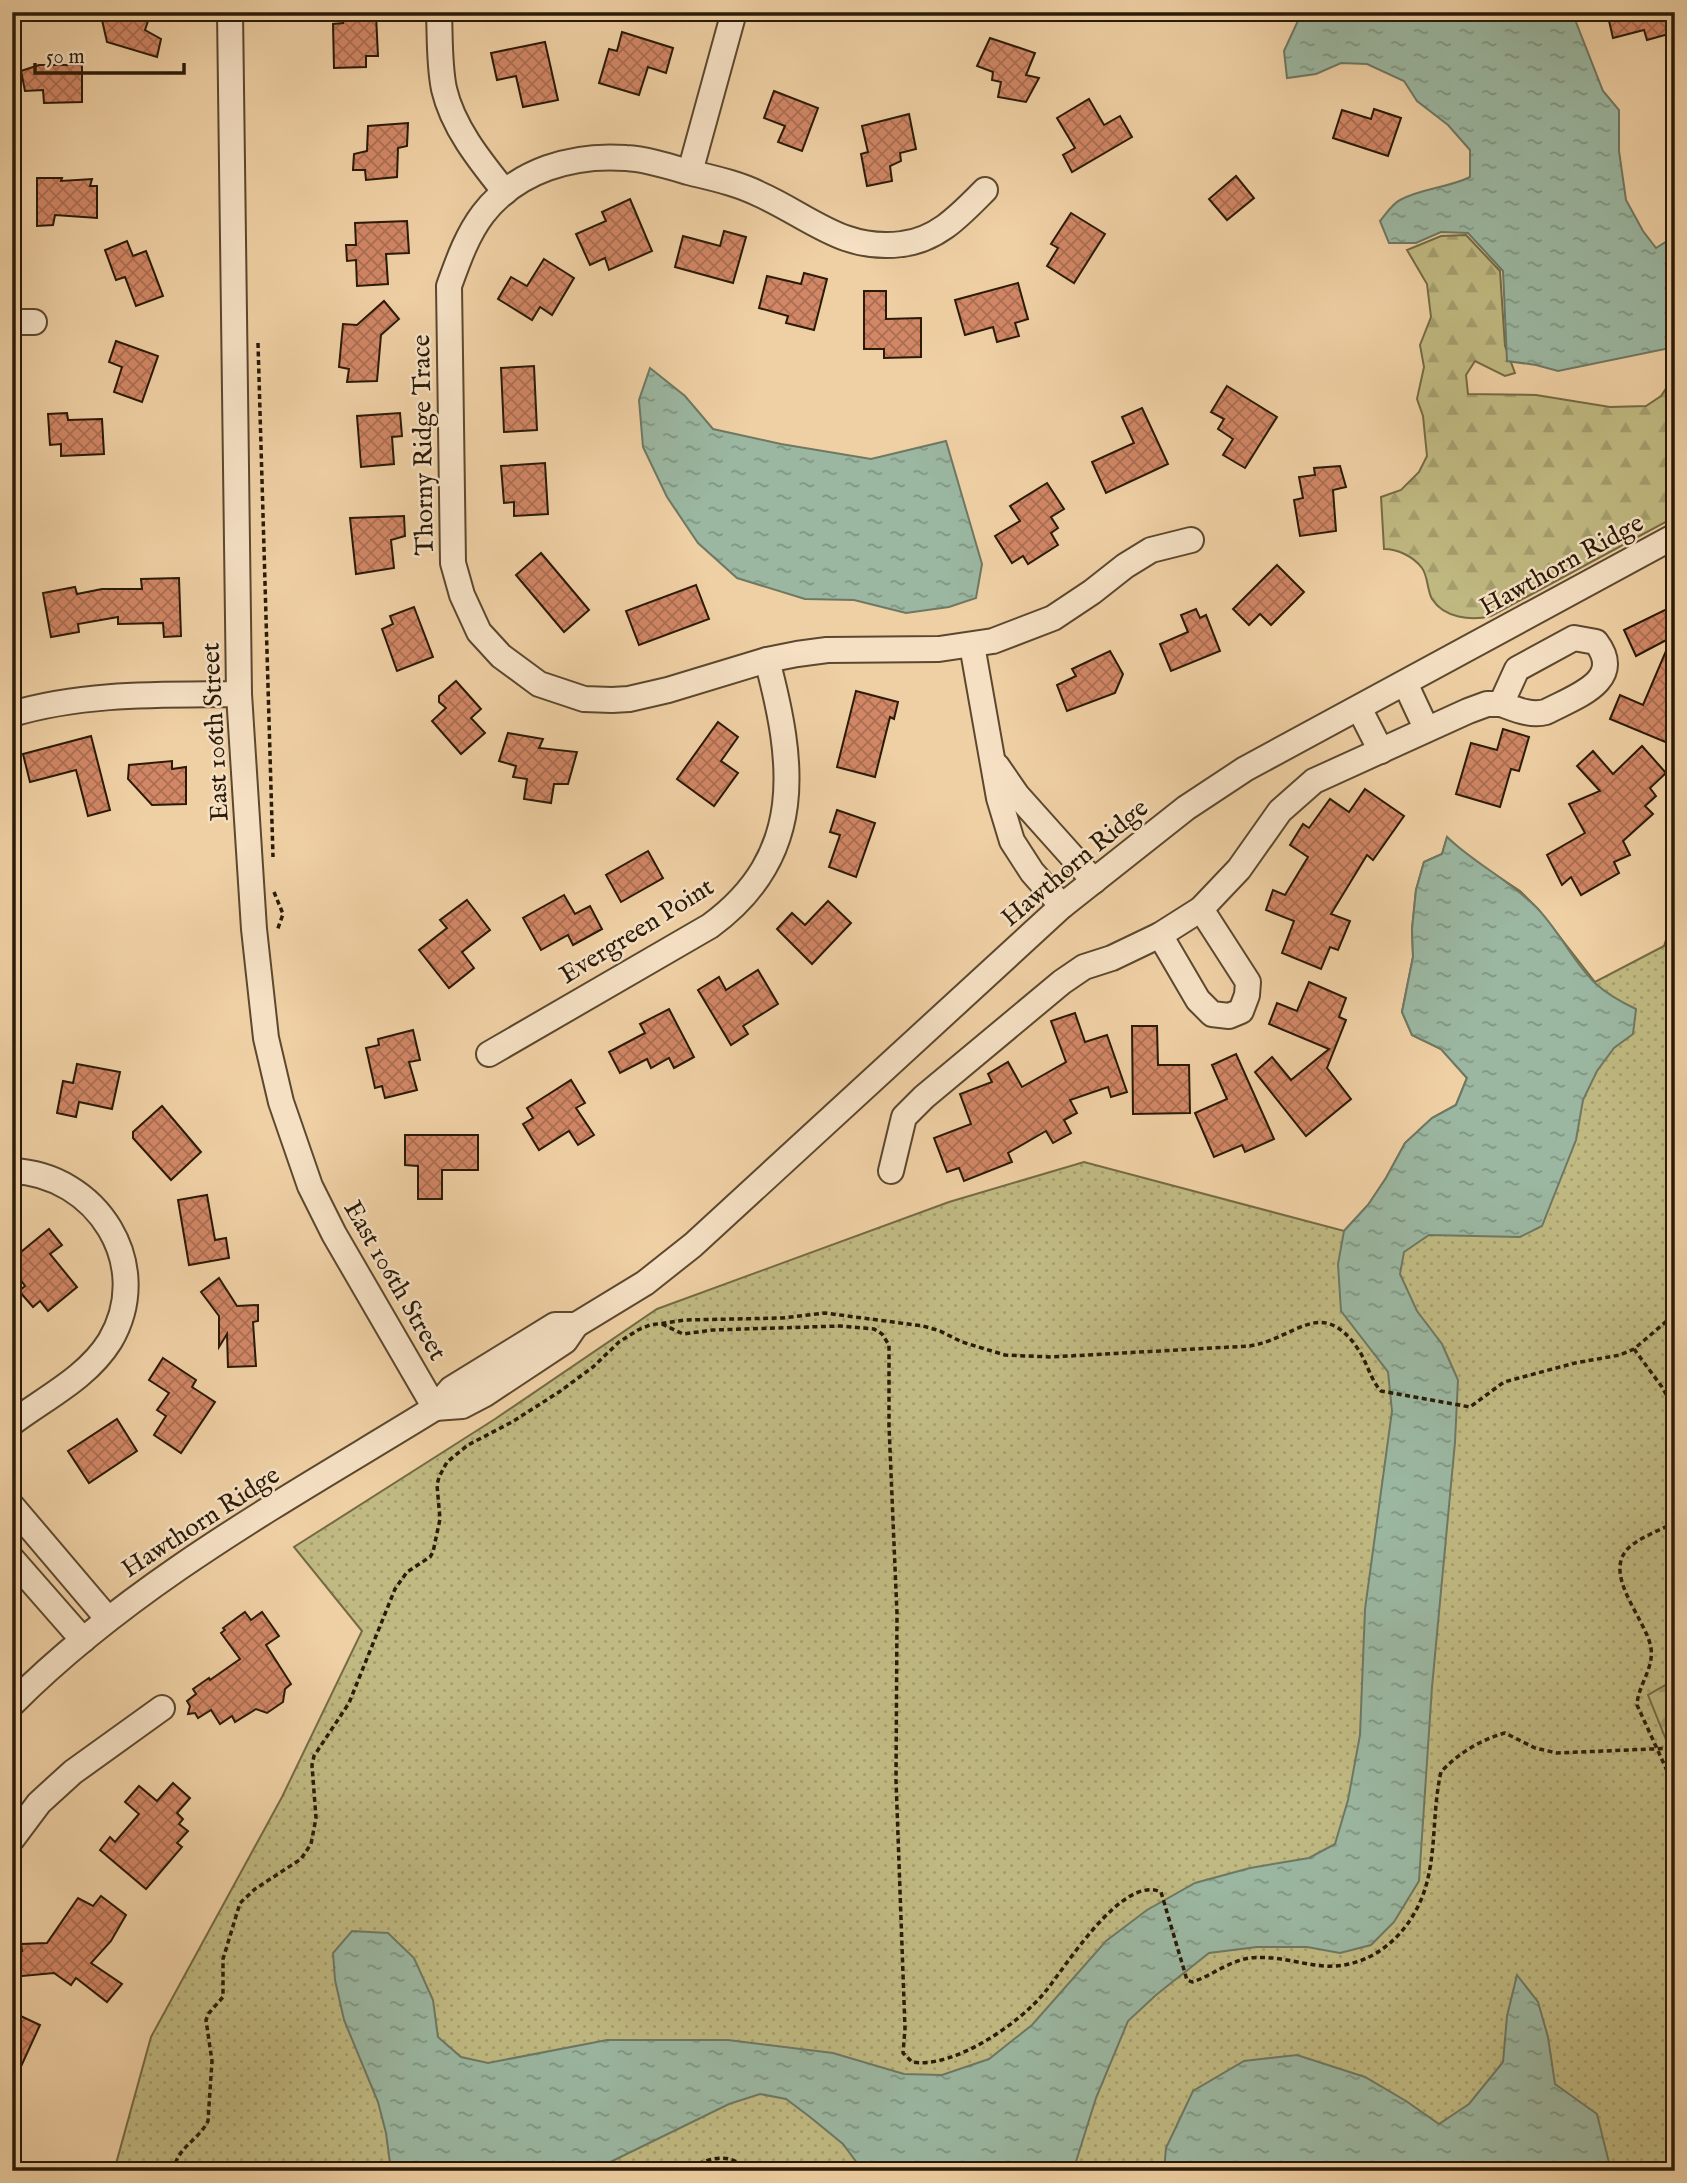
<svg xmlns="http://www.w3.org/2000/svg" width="1687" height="2183" font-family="'IM FELL English',serif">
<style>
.grass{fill:url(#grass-dots);stroke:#756a44;stroke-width:2}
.forest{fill:url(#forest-firs);stroke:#756a44;stroke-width:2}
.water{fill:url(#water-ripples);stroke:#6e7863;stroke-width:2}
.building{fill:url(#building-cross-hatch);stroke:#2a1a07;stroke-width:2}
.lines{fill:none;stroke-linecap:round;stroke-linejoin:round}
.minor-casing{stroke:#5b482e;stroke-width:28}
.path{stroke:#2a1a07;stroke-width:3.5;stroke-dasharray:5 3.5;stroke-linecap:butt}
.minor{stroke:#f5e0c4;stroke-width:24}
.labels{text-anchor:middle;stroke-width:5;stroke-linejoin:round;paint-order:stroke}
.street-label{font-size:26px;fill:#2a1a07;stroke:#f5e0c4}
</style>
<defs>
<pattern id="grass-dots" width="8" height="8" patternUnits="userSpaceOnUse" patternTransform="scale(1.75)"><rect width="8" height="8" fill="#c0b981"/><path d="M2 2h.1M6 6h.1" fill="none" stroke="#a59e6e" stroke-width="1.8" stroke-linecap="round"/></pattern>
<pattern id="forest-firs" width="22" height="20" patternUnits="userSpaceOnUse" patternTransform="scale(1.75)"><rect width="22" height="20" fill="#c0b981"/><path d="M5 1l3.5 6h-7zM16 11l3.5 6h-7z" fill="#a59e6e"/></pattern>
<pattern id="water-ripples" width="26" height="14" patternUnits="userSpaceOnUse" patternTransform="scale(1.75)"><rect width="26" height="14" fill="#9bb7a1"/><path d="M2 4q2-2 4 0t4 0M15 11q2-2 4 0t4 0" fill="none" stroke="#7f9481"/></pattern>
<pattern id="building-cross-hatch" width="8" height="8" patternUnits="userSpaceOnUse" patternTransform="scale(1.75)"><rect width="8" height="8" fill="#d28766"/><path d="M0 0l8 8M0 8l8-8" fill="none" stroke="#ab6e52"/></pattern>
</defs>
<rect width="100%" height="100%" fill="#efd0a4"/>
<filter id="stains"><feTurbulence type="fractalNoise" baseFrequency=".00286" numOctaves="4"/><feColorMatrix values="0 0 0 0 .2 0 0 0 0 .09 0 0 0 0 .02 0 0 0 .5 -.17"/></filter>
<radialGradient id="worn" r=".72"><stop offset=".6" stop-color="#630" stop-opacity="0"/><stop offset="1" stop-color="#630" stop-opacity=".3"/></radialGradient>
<path class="grass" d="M1447 837 1466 855 1520 891 1538 909 1595 982 1664 946 1675 913V2171H114L151 2037 282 1797 362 1631 294 1547 495 1419 657 1309 949 1202 1084 1162 1344 1231 1368 1205 1386 1178 1405 1143 1432 1118 1456 1105 1467 1078 1441 1049 1412 1035 1402 1012 1413 957 1412 929 1416 890 1424 862 1442 854Z"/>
<g class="forest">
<path d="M1466 235 1500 271 1505 346 1515 373 1505 376 1475 361 1466 375 1468 394 1536 395 1610 407 1646 406 1661 396 1675 375V517L1491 616C1471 621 1444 618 1432 599 1427 590 1428 576 1422 568 1413 556 1397 549 1384 549L1381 497 1401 490 1419 472 1427 456 1423 416 1417 399 1424 367 1420 345 1431 317 1427 284 1407 250 1441 236Z"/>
<path d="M1675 1663V1762L1648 1695 1667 1684Z"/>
</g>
<g class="water">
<path d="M1302 12H1479L1481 14 1488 12H1572L1603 91 1619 110V151L1626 200 1643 231 1656 248 1675 236V347L1558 371 1536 365 1507 361 1503 271 1468 233 1441 232 1416 243H1389L1380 221C1386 214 1392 204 1400 200 1422 188 1448 188 1470 177V150L1448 125 1417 101 1404 81 1367 64 1341 63 1316 74 1287 78 1284 51Z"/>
<path d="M650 368 685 396 713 429 781 444 871 459 946 441 982 564 976 598 949 607 906 613 854 600 805 599 737 578 698 543 667 497 643 447 639 400Z"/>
<path d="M1447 837C1474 863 1509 880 1536 907 1559 930 1572 961 1595 983 1607 994 1621 1002 1636 1009L1633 1034 1614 1048 1597 1071 1583 1100 1576 1140 1542 1226 1520 1237 1429 1235 1404 1252 1400 1274 1417 1311 1442 1344 1458 1380 1455 1442 1432 1687 1419 1881 1394 1922 1371 1945 1340 1953 1307 1947H1257L1209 1953 1156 1995 1128 2021 1096 2098 1073 2171H863L843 2144 810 2117 786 2099 760 2094 729 2104 592 2171H391L386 2133 378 2102 344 2020 335 1980 333 1953 352 1931 388 1933 414 1958 433 2000 438 2037 461 2057 488 2063 607 2040H728L833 2053 904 2074 942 2075 989 2059 1032 2025 1106 1941 1147 1910 1195 1883 1250 1868 1309 1858 1335 1844 1348 1800 1360 1735 1365 1609 1392 1411 1388 1372 1341 1311 1338 1264 1344 1231 1368 1205 1386 1178 1405 1143 1432 1118 1456 1105 1467 1078 1441 1049 1412 1035 1402 1012 1413 957 1412 929 1416 890 1424 862 1442 854Z"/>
<path d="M1517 1975 1538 2002 1548 2037 1555 2084 1597 2114 1611 2171H1164L1166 2148 1193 2091 1244 2061 1297 2055 1365 2077 1406 2101 1439 2124 1469 2104 1503 2062 1507 2016Z"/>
</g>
<g class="building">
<path d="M105 12H151L145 30 161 39 157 57 107 42 102 20Z"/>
<path d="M1607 12H1667L1672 33 1647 40 1644 30 1613 38Z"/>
<path d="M376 15 378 56H366V67L334 68 333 24 343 23V16Z"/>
<path d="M622 32 673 48 666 73 648 67 639 95 599 83 609 49 617 51Z"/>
<path d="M990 38 1035 53 1026 75 1039 78 1026 102 998 97 1001 82 992 80 993 72 977 66Z"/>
<path d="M545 42 558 100 523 107 516 76 497 80 491 53Z"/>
<path d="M39 65H82V102L44 103 43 90 25 91 21 71Z"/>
<path d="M774 91 818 108 802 151 778 142 785 126 764 118Z"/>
<path d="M1089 99 1104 125 1120 116 1132 137 1072 172 1063 155 1075 148 1057 118Z"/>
<path d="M1374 109 1401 118 1388 156 1333 138 1342 110 1371 119Z"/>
<path d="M909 114 916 149 900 153 901 161 890 166 892 181 867 186 861 154 868 152 862 126Z"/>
<path d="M408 123 407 146 398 148 397 177 366 180 365 170H353L354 154 367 151 368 126Z"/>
<path d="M1236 176 1254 198 1227 220 1209 199Z"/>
<path d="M37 178H62L61 181 92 179 90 186H97V218L55 215 53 225 37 226Z"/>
<path d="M630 199 652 251 609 270 605 258 590 265 576 234 606 221 602 212Z"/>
<path d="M1071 213 1105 234 1074 283 1047 266 1058 248 1051 244Z"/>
<path d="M407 221 409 253 386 254 388 284 357 286 356 260 347 261 346 245H356L355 223Z"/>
<path d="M724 231 746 237 733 283 675 267 683 236 720 246Z"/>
<path d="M127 241 133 256 146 251 163 296 136 306 125 277 116 280 105 250Z"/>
<path d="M544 259 574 278 552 315 540 307 532 320 498 299 511 277 527 286Z"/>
<path d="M804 273 827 279 814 330 786 323 788 316 759 308 767 276 801 284Z"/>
<path d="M1018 283 1028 319 1015 323 1019 336 997 342 993 327 965 335 955 300Z"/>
<path d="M864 291H886V319L921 318V357L884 358V349H864Z"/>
<path d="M384 301 399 319 381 335 377 381 347 382 349 369 339 367 343 324 357 325Z"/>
<path d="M116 341 158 356 142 402 114 392 122 367 109 362Z"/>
<path d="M534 366 537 430 504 432 501 368Z"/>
<path d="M1227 386 1277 417 1245 468 1223 455 1233 439 1218 429 1224 419 1211 412Z"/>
<path d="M1142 408 1168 464 1106 493 1092 462 1134 443 1122 417Z"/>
<path d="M67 413 68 420 102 419 104 454 61 456V444L50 445 48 414Z"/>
<path d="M400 413 402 436 392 437 394 464 361 467 357 416Z"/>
<path d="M545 463 548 514 514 516V502L504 503 501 466Z"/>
<path d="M1340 466 1346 487 1333 490 1336 531 1300 536 1294 500 1303 498 1299 477 1315 475 1314 468Z"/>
<path d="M1047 483 1064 509 1051 517 1058 528 1051 533 1058 545 1028 564 1023 556 1012 563 995 536 1020 521 1010 506Z"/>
<path d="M404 516 405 536 391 540 394 568 356 574 350 518Z"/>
<path d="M541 553 589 610 564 632 516 575Z"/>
<path d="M1277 565 1304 592 1271 625 1260 614 1249 625 1233 609Z"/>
<path d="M179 578 181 636 164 637 163 623 118 624V617L78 624 79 632 51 637 43 593 75 587 77 594 102 589H142L141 579Z"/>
<path d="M696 585 709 619 639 645 626 611Z"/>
<path d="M1675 605V746L1610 719 1620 695 1643 705 1672 637 1636 656 1624 630Z"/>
<path d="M414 607 433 657 397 671 382 629 393 624 390 616Z"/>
<path d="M1196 609 1200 618 1206 615 1220 651 1171 671 1160 644 1188 632 1181 615Z"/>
<path d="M1110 651 1123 674 1115 693 1067 711 1057 685 1076 676 1072 669Z"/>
<path d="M456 681 481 709 471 718 485 733 461 754 432 721 446 708 439 702V696Z"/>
<path d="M856 691 898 702 894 719 890 717 875 777 837 767Z"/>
<path d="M718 722 738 737 721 761 738 773 714 806 677 779Z"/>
<path d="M1503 729 1529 737 1519 771 1511 769 1500 807 1456 794 1471 743 1497 750Z"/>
<path d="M508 733 543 739 539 748 577 752 568 784H554L551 803 524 799 527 779 513 777 516 766 499 761Z"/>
<path d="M91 736 110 810 88 816 76 770 30 782 23 754Z"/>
<path d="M1642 746 1666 773 1650 788 1656 796 1645 806 1653 814 1623 841 1630 855 1614 862 1619 873 1581 895 1571 877 1562 885 1547 855 1585 833 1569 804 1600 791 1577 766 1593 751 1613 774Z"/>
<path d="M172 761V769L186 767V804L152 805 128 779 129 765Z"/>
<path d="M1365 789 1404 816 1373 860 1367 855 1331 914 1350 921 1338 950 1330 947 1321 969 1282 953 1294 921 1266 910 1273 890 1285 895 1308 857 1290 845 1303 824 1309 828 1330 799 1349 812Z"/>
<path d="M837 810 875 823 856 877 829 867 840 835 830 832Z"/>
<path d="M648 851 663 878 621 902 606 875Z"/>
<path d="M564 895 575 914 590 906 602 929 573 945 568 935 541 950 523 918Z"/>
<path d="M467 900 490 930 462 952 474 968 449 988 419 950 447 928 440 920Z"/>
<path d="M828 901 851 923 812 964 777 929 792 913 805 925Z"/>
<path d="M758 970 778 1004 743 1026 748 1034 731 1045 698 990 719 977 726 990Z"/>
<path d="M1309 982 1346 998 1339 1017 1346 1020 1327 1068 1351 1099 1306 1136 1255 1072 1272 1057 1291 1080 1329 1049 1269 1024 1277 1003 1297 1011Z"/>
<path d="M669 1009 694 1057 674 1068 669 1058 651 1068 647 1059 620 1073 609 1052 645 1033 640 1024Z"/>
<path d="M1075 1013 1085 1042 1107 1035 1127 1092 1111 1097 1108 1087 1070 1100 1077 1113 1064 1120 1071 1133 1053 1143 1046 1131 1008 1153 1012 1162 964 1181 959 1168 947 1172 934 1138 971 1124 960 1094 992 1082 988 1074 1008 1062 1022 1087 1066 1062 1051 1021Z"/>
<path d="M1132 1026H1157L1158 1065H1189L1190 1113 1133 1114Z"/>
<path d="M413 1030 420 1060 409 1062 417 1090 385 1098 382 1086 375 1088 366 1048 379 1045 378 1039Z"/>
<path d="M1236 1054 1274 1139 1245 1152 1242 1145 1214 1157 1195 1113 1227 1099 1212 1065Z"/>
<path d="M77 1064 120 1072 112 1109 79 1102 76 1117 57 1113 63 1081 73 1083Z"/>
<path d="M571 1080 585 1103 576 1108 594 1135 578 1145 569 1131 539 1150 523 1124 533 1118 527 1108Z"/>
<path d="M162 1106 201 1152 171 1180 133 1138V1132Z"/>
<path d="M405 1135H478V1170H442V1199H418V1166L405 1165Z"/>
<path d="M207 1195 215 1240 226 1238 229 1258 189 1265 178 1200Z"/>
<path d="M49 1229 62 1245 50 1254 77 1287 48 1311 40 1301 33 1307 19 1291 25 1286 15 1272 16 1256Z"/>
<path d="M219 1278 237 1306 258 1305V1321L253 1322 256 1366 228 1367 227 1334 219 1347V1316L201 1292Z"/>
<path d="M163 1358 196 1380 192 1387 215 1402 181 1453 154 1435 166 1416 157 1410 169 1393 149 1380Z"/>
<path d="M117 1419 137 1451 89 1483 68 1451Z"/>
<path d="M245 1612 251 1620 262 1612 279 1636 266 1645 291 1684 285 1689 283 1702 267 1713 256 1709 235 1722 232 1716 220 1724 211 1710 198 1718 195 1713 188 1714 190 1706 187 1701 196 1694 193 1689 209 1678 210 1680 240 1659 221 1633 225 1630 223 1628Z"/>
<path d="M173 1783 190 1798 177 1813 183 1819 179 1824 188 1831 177 1843 182 1847 146 1889 100 1850 110 1837 115 1842 139 1814 125 1802 139 1786 157 1801Z"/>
<path d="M101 1896 126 1915 111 1941 91 1963 122 1984 107 2002 76 1978 71 1985 54 1973 12 1977V1952L22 1951 21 1944 47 1943 78 1898 93 1906Z"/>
<path d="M12 2012 40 2025 12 2086Z"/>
</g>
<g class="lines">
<g class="minor-casing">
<g id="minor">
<path d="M230 12 239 694 254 929 266 1038 281 1102 310 1186 334 1234 435 1408"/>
<path d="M439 12C440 38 439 64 444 89 453 128 481 162 505 192"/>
<path d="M690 172 734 12"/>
<path d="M985 190C961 214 938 240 902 244 843 252 809 216 759 194 737 183 712 178 688 172 668 166 646 159 626 158 573 154 517 170 483 214 467 235 458 261 449 286L453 563 462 595 479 632 501 656 539 684 584 699 612 700 629 699 668 690 767 660 797 654 827 650 939 649 993 641 1053 618 1092 592 1125 566 1151 550 1191 540"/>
<path d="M12 322H34"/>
<path d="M1574 638 1596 642C1626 681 1574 697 1546 712 1530 716 1515 709 1501 704L1517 669Z"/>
<path d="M972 645 999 798 1012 841 1032 872 1062 906"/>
<path d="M1405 683 1426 728"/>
<path d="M1359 708 1381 751"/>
<path d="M12 714C86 692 163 695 239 694"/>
<path d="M997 766 1017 795 1094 881"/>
<path d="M1160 935 1198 1000 1212 1014 1229 1016 1241 1011 1247 995 1248 982 1201 909"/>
<path d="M489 1054 710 926C807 855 794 762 767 660"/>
<path d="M12 1171C97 1174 155 1265 110 1341 87 1378 45 1398 12 1423"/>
<path d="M891 1171 904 1117 924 1097 1062 982 1084 967 1112 958 1160 935 1201 909 1239 869 1280 811 1314 781 1468 711 1487 704H1501"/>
<path d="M435 1408 462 1406 485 1394 565 1341 576 1325 645 1283 693 1245 1062 906 1186 808 1245 769 1675 536"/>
<path d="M12 1506 108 1619"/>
<path d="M12 1559 83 1640"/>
<path d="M12 1704C135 1581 289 1498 435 1408L451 1389 555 1325H576"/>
<path d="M12 1839 39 1803 73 1772 162 1708"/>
</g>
</g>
<g class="path">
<path d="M258 343 273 857"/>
<path d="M274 892 283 914 277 931"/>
<path d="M662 1324 683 1334 713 1330 840 1326 874 1329 882 1334 889 1345V1426L897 1614 896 1780 905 2029 903 2053 912 2062C954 2069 1020 2023 1045 1992 1065 1968 1122 1874 1161 1892L1187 1980 1192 1982C1212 1976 1228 1961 1250 1958 1276 1955 1299 1964 1324 1966 1377 1969 1417 1927 1428 1878 1436 1843 1433 1806 1441 1772 1457 1754 1482 1739 1505 1733L1535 1748 1557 1753 1675 1748"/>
<path d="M1634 1349 1662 1387 1675 1410"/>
<path d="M1675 1522C1661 1530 1645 1535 1632 1545 1598 1571 1646 1618 1651 1648 1654 1669 1638 1685 1637 1705L1675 1788"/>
<path d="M173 2171C178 2146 198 2141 208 2121L212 2061 206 2020 209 2013 223 1997V1959L240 1903 255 1889 301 1859 311 1844 316 1818 312 1765 314 1756 349 1703 395 1589 407 1572 430 1557 433 1552 440 1519 437 1485 439 1477 447 1462 468 1445 512 1422 559 1392 593 1367 619 1342 638 1330 650 1325 685 1320 782 1318 825 1313 923 1326 940 1331 962 1342 1005 1355 1051 1357 1249 1346C1296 1339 1321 1295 1358 1349 1367 1362 1370 1379 1381 1391L1470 1407 1504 1382 1575 1363 1620 1355 1634 1349 1675 1314"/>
<path d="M683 2171C702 2161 731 2148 746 2171"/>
</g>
<use href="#minor" class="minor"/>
</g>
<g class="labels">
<g class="street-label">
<text transform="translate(422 445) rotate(-91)" y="9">Thorny Ridge Trace</text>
<text transform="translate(1561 564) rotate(-29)" y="9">Hawthorn Ridge</text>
<text transform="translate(214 732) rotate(-93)" y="9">East 106th Street</text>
<text transform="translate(1074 862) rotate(-40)" y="9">Hawthorn Ridge</text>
<text transform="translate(636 930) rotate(-32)" y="9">Evergreen Point</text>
<text transform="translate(396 1280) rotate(60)" y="9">East 106th Street</text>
<text transform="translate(200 1521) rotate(-33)" y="9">Hawthorn Ridge</text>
</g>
</g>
<rect width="1687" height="2183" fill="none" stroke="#efd0a4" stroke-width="42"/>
<rect x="14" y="14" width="1659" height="2155" fill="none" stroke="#2a1a07" stroke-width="3.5"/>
<rect x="21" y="21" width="1645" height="2141" fill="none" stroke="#2a1a07" stroke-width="2"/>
<path d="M35 63v10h149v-10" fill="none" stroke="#2a1a07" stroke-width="3.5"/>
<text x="46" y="63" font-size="21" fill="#2a1a07" stroke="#f5e0c4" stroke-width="5" paint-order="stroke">50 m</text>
<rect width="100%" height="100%" filter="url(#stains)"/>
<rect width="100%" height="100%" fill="url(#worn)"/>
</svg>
